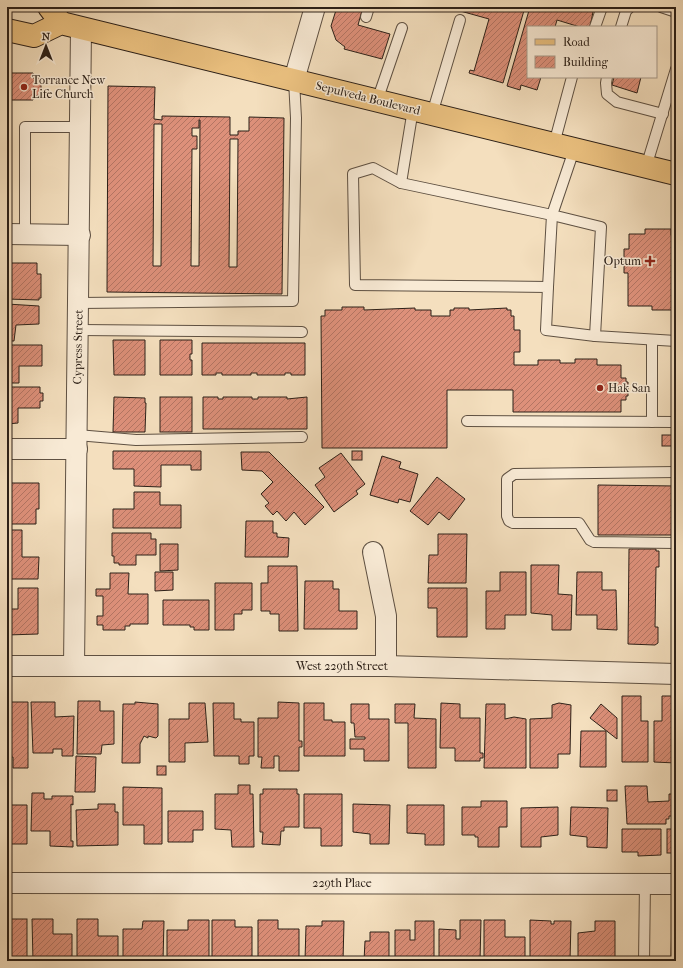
<svg xmlns="http://www.w3.org/2000/svg" width="683" height="968" font-family="'IM FELL French Canon',serif">
<style>
.building{fill:url(#building-hatch);stroke:#2c2018;fill-rule:evenodd}
.lines{fill:none;stroke-linecap:round;stroke-linejoin:round}
.service-casing{stroke:#5e5042;stroke-width:12}
.minor-casing{stroke:#5e5042;stroke-width:22}
.primary-casing{stroke:#2c2018;stroke-width:24}
.service{stroke:#f8ead5;stroke-width:10}
.minor{stroke:#f8ead5;stroke-width:20}
.primary{stroke:#eac07f;stroke-width:22}
.poi-dot{fill:#8f2418;stroke:#f8ead5;stroke-width:1.5}
.labels{text-anchor:middle;stroke-width:3;stroke-linejoin:round;paint-order:stroke}
.poi-label{font-size:12px;fill:#2c2018;stroke:#f8ead5;text-anchor:start}
.street-label{font-size:12px;fill:#2c2018;stroke:#f8ead5}
</style>
<defs>
<pattern id="building-hatch" width="6" height="6" patternUnits="userSpaceOnUse"><rect width="6" height="6" fill="#dd907a"/><path d="M-1 1l2-2M0 6l6-6M5 7l2-2" fill="none" stroke="#b37563"/></pattern>
</defs>
<rect width="100%" height="100%" fill="#f4dfbe"/>
<filter id="stains"><feTurbulence type="fractalNoise" baseFrequency=".005" numOctaves="4"/><feColorMatrix values="0 0 0 0 .2 0 0 0 0 .09 0 0 0 0 .02 0 0 0 .5 -.17"/></filter>
<radialGradient id="worn" r=".72"><stop offset=".6" stop-color="#630" stop-opacity="0"/><stop offset="1" stop-color="#630" stop-opacity=".3"/></radialGradient>
<g class="building">
<path d="M337 7H363L358 25 390 34 382 59 344 49 345 47 336 40 331 26Z"/>
<path d="M414 7H426L425 10Z"/>
<path d="M446 7H525L503 83 469 73 470 70 474 71 489 19Z"/>
<path d="M530 7H594L590 27H580L557 20 555 27H528V77H541L537 90 521 85 520 90 507 86Z"/>
<path d="M7 73H33V78H41V96H33V100H7Z"/>
<path d="M614 77H641L637 93 612 85Z"/>
<path d="M108 86 155 87 154 119 162 120V116L230 117V135H238V131H249V117L284 118 282 294 107 292ZM199 120H200L199 266H191L192 149H197V136H192V128H199ZM154 124H162L161 266H153ZM230 139H238L237 267H229Z"/>
<path d="M645 229H671V235H676V310H652V306H628V273H624V249H629V234H645Z"/>
<path d="M7 263H37V274H41V298H39V300L7 299Z"/>
<path d="M7 304 39 306V324L16 325 14 341H7Z"/>
<path d="M342 307H364V310L415 308V310H431V316H450V310H454V308H469V310L507 308V310H511V316H514V330H520V352H514V365H538V360H560V363H575V359H597V365H621V378H626V382H628V396H626V400H621V412H513V390H447V448H322L321 316H325V310H342Z"/>
<path d="M113 340H145V375H114Z"/>
<path d="M160 340H192V354H190V360H192V375H160Z"/>
<path d="M202 343H305V375H291V373H285V375H257V373H251V375H222V373H216V375H202Z"/>
<path d="M7 345H42V366H19V383H7Z"/>
<path d="M7 387H40V393H43V401H40V408H18V423L7 424Z"/>
<path d="M114 397 145 398V403H146L145 432H113Z"/>
<rect x="160" y="397" width="32" height="35"/>
<path d="M203 397H218V399H223V397H252V399H258V397H287V399L307 397V429H203Z"/>
<rect x="662" y="435" width="14" height="11"/>
<path d="M113 451H201V470H191V465H161V487L134 486V469H113Z"/>
<rect x="352" y="451" width="10" height="9"/>
<path d="M241 452H269L324 507 305 525 294 512 286 521 277 511 273 515 265 506 269 503 261 494 273 482 262 471 242 470Z"/>
<path d="M341 453 365 484 356 491 358 494 334 512 315 485 325 477 319 468Z"/>
<path d="M382 456 401 462 399 468 418 474 410 502 399 499 398 503 370 495Z"/>
<path d="M437 477 465 499 449 520 439 512 428 525 410 511Z"/>
<path d="M7 483H39V509H36V524H7Z"/>
<path d="M598 485 676 486V535H598Z"/>
<path d="M134 492H160V505H181V528H113V509H134Z"/>
<path d="M246 521H273V533H277V537L289 538 288 557H245Z"/>
<path d="M7 530H22V557H39L38 579H7Z"/>
<path d="M112 533H151V539H156V555H136V565H119V563H114V556H112Z"/>
<path d="M438 534H467L466 583H428L429 555H438Z"/>
<path d="M160 544H178V570L160 571Z"/>
<path d="M629 549H656V551H659V567H656L655 627H658V643L655 645 628 644Z"/>
<path d="M531 565H559L558 594 572 595 571 630H552V615L531 613Z"/>
<path d="M268 566H297L298 631H279V614H270V611H261V583H268Z"/>
<path d="M155 572H173V590L155 591Z"/>
<path d="M500 572H526V615H505V629H486V591H500Z"/>
<path d="M577 572H602V590H616L617 630 597 629V615H576Z"/>
<path d="M110 573H129L128 594H148V624H130V626H125V630H103V625H97V616H103V596H96V589H110Z"/>
<path d="M305 581H333V589H339V611H357V629H304Z"/>
<path d="M215 583H252V610H242V614H234V630H215Z"/>
<path d="M18 588H38V634L7 635V609H18Z"/>
<path d="M428 588H467V637H437V608H428Z"/>
<path d="M163 600H209V630H194V627H190V625H163Z"/>
<path d="M622 696H641V721H648V762H622Z"/>
<path d="M662 696H676V763L654 762V721H662Z"/>
<path d="M78 701H100V711H114V744L102 745 101 754H77Z"/>
<path d="M7 702H28V768H13V757H7Z"/>
<path d="M31 702H55V717L74 716 73 756H62V749H53V753H33Z"/>
<path d="M135 702 158 704V736L156 738 148 736V738L144 736 140 744V763H122L123 704H135Z"/>
<path d="M278 702 299 703V741H302V747H299V771H279V756H274V768H261L262 757H258V718H278Z"/>
<path d="M189 703H205L208 742 185 743V762H169V719H189Z"/>
<path d="M213 703H234V719H241V722H254V756H249V764H239V756H214Z"/>
<path d="M304 703H324V720H332V722H345V756H304Z"/>
<path d="M441 703 460 704V718H480V753H483V758H480V761H455V748H440Z"/>
<path d="M559 703 571 705 570 754H558V768H530V719L552 718V705Z"/>
<path d="M351 704H369V719H389V761H364V749H350V739H365V737H355L354 723H351Z"/>
<path d="M395 704H415L414 718 436 719V768H408V723H395Z"/>
<path d="M486 704H505V719L514 717 526 719V768H484Z"/>
<path d="M601 704 617 718V739L590 718Z"/>
<path d="M581 731H606V767H580Z"/>
<path d="M76 756 96 757 95 792H75Z"/>
<rect x="157" y="766" width="9" height="9"/>
<path d="M238 785H250V794H253L254 847H232L231 830 215 829V794H238Z"/>
<path d="M625 786H647L648 802 669 801V794H676V816H669V819H666V824H627Z"/>
<path d="M123 787 162 788V844H144V825H123Z"/>
<path d="M263 789H297V794H299V827H284V831H281L280 845 262 844 263 832H260V794H263Z"/>
<rect x="607" y="790" width="10" height="11"/>
<path d="M32 793H44V799H52V796H73V805L71 804V841H73V847L50 846V831H31Z"/>
<path d="M304 794H342V846H321V828H304Z"/>
<path d="M7 799H11V805H27V844H7Z"/>
<path d="M481 801H507V827H499V847H478V837H475V835H462V807H481Z"/>
<path d="M98 804H115V812H118V845L77 846 76 810 98 809Z"/>
<path d="M353 804 390 805 389 844H370V834L353 832Z"/>
<path d="M407 805H444V845H425V834L407 833Z"/>
<path d="M558 807V835L541 837V847H521V808Z"/>
<path d="M571 807 608 808 607 848 587 847V837L570 835Z"/>
<path d="M168 811H203V830H193V842H168Z"/>
<path d="M622 829H661V855L638 856V852H622Z"/>
<rect x="667" y="829" width="9" height="24"/>
<path d="M675 906 676 961H671L672 915H675Z"/>
<rect x="7" y="919" width="20" height="42"/>
<path d="M32 919H53V934H72V961H33Z"/>
<path d="M77 919H98V936H118V961H77Z"/>
<path d="M188 920H209V961H167V930H188Z"/>
<path d="M212 920H235V927H252V960H212Z"/>
<path d="M258 920H278V929H299V961H258Z"/>
<path d="M460 920H481L480 961H439V929L456 930V939H460Z"/>
<path d="M484 920H505V937H525V961H484Z"/>
<path d="M530 920 551 921V924H554V921H571L570 961H530Z"/>
<path d="M143 921H164L163 961H123V929H142Z"/>
<path d="M322 921H344L343 961 305 960 306 926H322Z"/>
<path d="M415 921H434V961H395V930H410V940H415Z"/>
<path d="M595 921H615V961H578V933L595 931Z"/>
<path d="M370 932H389V961H364L365 941H370Z"/>
</g>
<g class="lines">
<g class="service-casing">
<g id="service">
<path d="M661 7 676 12"/>
<path d="M366 17 369 7"/>
<path d="M595 27 602 7"/>
<path d="M621 27 626 11 630 7"/>
<path d="M607 77 606 83 607 94 617 102 663 114"/>
<path d="M377 101 402 28"/>
<path d="M413 109 401 183 552 215 548 287"/>
<path d="M432 114 460 20"/>
<path d="M554 144 572 77"/>
<path d="M574 150 552 215 601 227 595 336 676 341"/>
<path d="M646 167 676 69"/>
<path d="M401 183 373 168 353 174 355 285 548 287 546 330 595 336"/>
<path d="M25 235V127H80"/>
<path d="M79 303 293 301 296 118 294 80"/>
<path d="M79 330 302 332"/>
<path d="M652 340V422"/>
<path d="M467 421 676 422"/>
<path d="M77 435 136 440 302 437"/>
<path d="M676 472 514 474 507 479V516L509 521 513 523H579L590 540 594 542 676 543"/>
<path d="M644 961 645 883"/>
</g>
</g>
<g class="minor-casing">
<g id="minor">
<path d="M294 80 315 7"/>
<path d="M7 234 80 235"/>
<path d="M7 449H77"/>
<path d="M373 552 386 616V666"/>
<path d="M7 666H386L676 674"/>
<path d="M74 666 81 28"/>
<path d="M7 883 676 884"/>
</g>
</g>
<g class="primary-casing">
<g id="primary">
<path d="M49 7 61 23"/>
<path d="M7 30 34 36 61 23 676 174"/>
</g>
</g>
<use href="#service" class="service"/>
<use href="#minor" class="minor"/>
<use href="#primary" class="primary"/>
</g>
<g class="poi-dot">
<circle cx="24" cy="87" r="4"/>
<path d="M648 255h4v4h4v4h-4v4h-4v-4h-4v-4h4z"/>
<circle cx="600" cy="388" r="4"/>
</g>
<g class="labels">
<g class="poi-label">
<text x="32" y="84">Torrance New<tspan x="32" dy="14">Life Church</tspan></text>
<text x="641" y="265" text-anchor="end">Optum</text>
<text x="608" y="392">Hak San</text>
</g>
<g class="street-label">
<text transform="translate(368 98) rotate(14)" y="4">Sepulveda Boulevard</text>
<text transform="translate(78 347) rotate(-89)" y="4">Cypress Street</text>
<text x="342" y="670">West 229th Street</text>
<text x="342" y="887">229th Place</text>
</g>
</g>
<rect width="683" height="968" fill="none" stroke="#f4dfbe" stroke-width="24"/>
<rect x="8" y="8" width="667" height="952" fill="none" stroke="#2c2018" stroke-width="2"/>
<rect x="12" y="12" width="659" height="944" fill="none" stroke="#2c2018"/>
<rect x="527" y="26" width="130" height="52" fill="#f8ead5" stroke="#a69989"/>
<rect x="535" y="39" width="20" height="6" fill="#eac07f" stroke="#a69989"/>
<text x="563" y="46" font-size="12" fill="#2c2018">Road</text>
<rect x="535" y="56" width="20" height="12" fill="url(#building-hatch)" stroke="#a69989"/>
<text x="563" y="66" font-size="12" fill="#2c2018">Building</text>
<g transform="translate(46 46)" stroke="#f8ead5" stroke-width="3" paint-order="stroke">
<path d="M0-3L7 15L0 10L-7 15Z" fill="#2c2018"/>
<text y="-6" font-size="11" font-weight="bold" text-anchor="middle" fill="#2c2018">N</text>
</g>
<rect width="100%" height="100%" filter="url(#stains)"/>
<rect width="100%" height="100%" fill="url(#worn)"/>
</svg>
